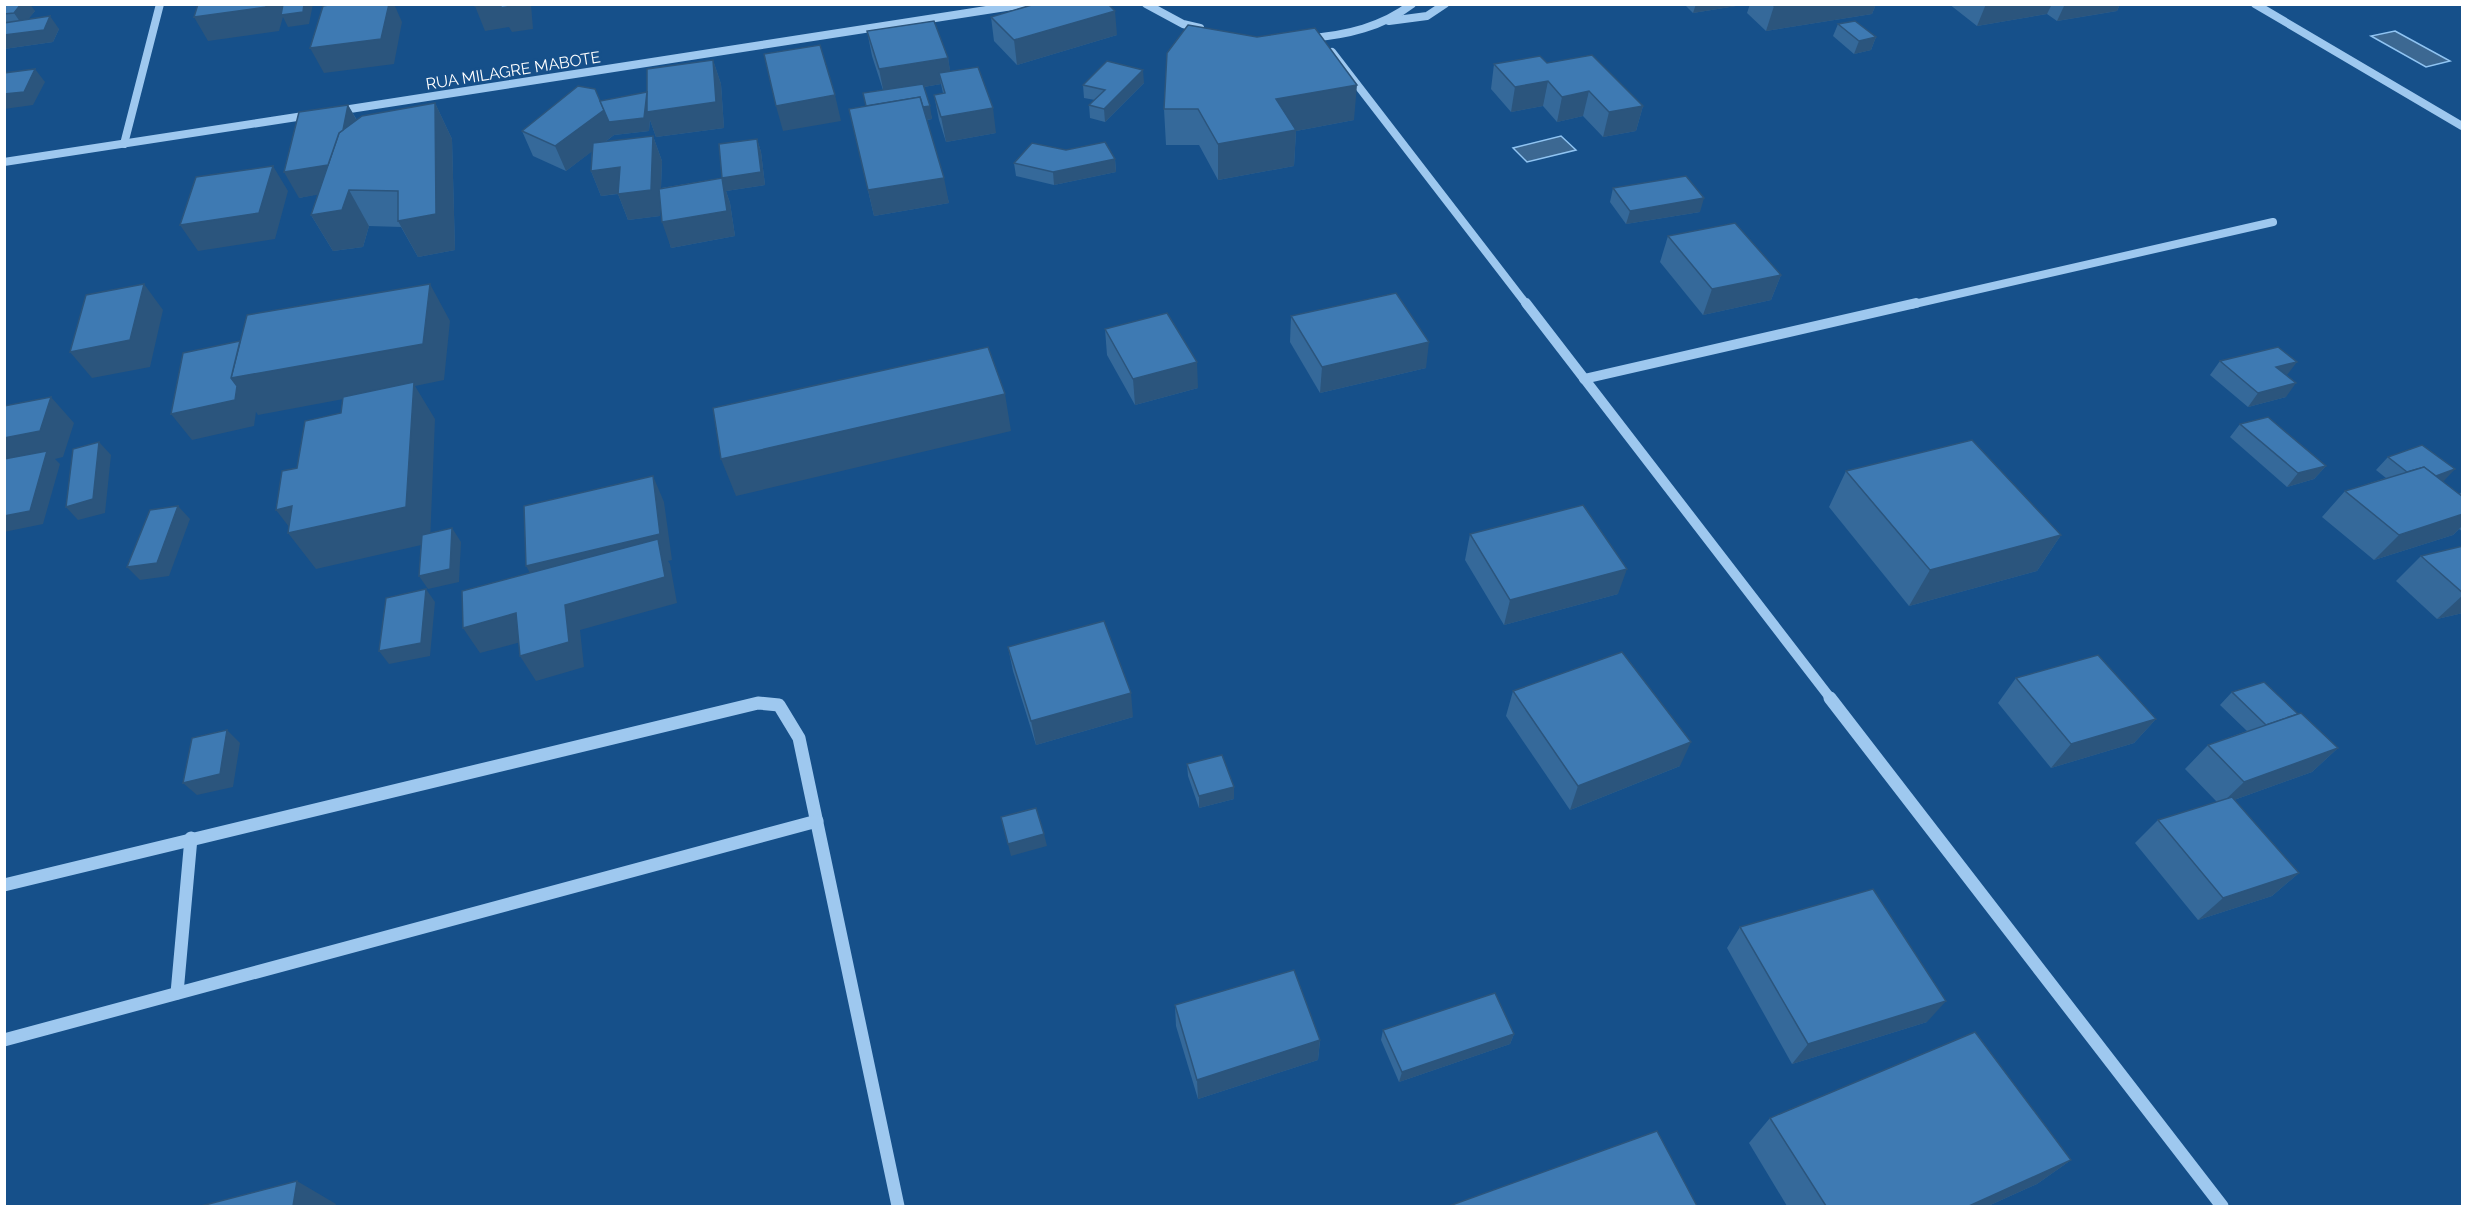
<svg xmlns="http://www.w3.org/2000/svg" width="2467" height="1211" font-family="Raleway,sans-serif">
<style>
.water{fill:#3c6892;stroke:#90c4f2;stroke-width:1.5}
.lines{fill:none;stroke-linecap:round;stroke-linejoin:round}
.minor-far2{stroke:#9ec8ef;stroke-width:8}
.minor-far1{stroke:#9ec8ef;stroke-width:10}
.minor{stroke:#9ec8ef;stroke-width:13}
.wall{fill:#35699a}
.shaded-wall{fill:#2b557d}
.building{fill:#3e7ab3;stroke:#2b557d;stroke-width:1.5}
.labels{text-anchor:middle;stroke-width:5;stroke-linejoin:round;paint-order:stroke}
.far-street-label{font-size:16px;fill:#fff;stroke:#16508a}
</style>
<rect width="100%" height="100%" fill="#16508a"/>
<g class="water">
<path d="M2395 31 2450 61 2426 67 2371 36Z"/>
<path d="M1561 136 1576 150 1527 162 1513 148Z"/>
</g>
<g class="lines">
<g class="minor-far2">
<path d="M1146 4 1183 24 1200 28"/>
<path d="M2255 4 2462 126"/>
<path d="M1389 21 1427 16 1445 4"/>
<path d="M1310 38C1347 35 1382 27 1412 4"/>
<path d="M1332 52 1527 305"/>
<path d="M337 111 1025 4"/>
<path d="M124 144 160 4"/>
<path d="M4 162 310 115"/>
<path d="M1910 305 2273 222"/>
</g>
<g class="minor-far1">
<path d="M1526 303 1831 699"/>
<path d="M1584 379 1916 303"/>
</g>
<g class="minor">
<path d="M1830 698 2222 1206"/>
<path d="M4 885 758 703 779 705 799 738 898 1206"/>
<path d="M177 993 191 838"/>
<path d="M4 1040 817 821"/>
</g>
</g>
<g class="wall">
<path d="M4 4 35 11 27 20 59 29 53 42 4 49Z"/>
<path d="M1684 4H1736V6L1693 13Z"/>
<path d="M1750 4H1876L1872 14 1766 31 1747 13Z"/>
<path d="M1949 4H2120L2117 11 2057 21 2047 14 1977 26Z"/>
<path d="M991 17 1117 35 1017 65 994 41Z"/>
<path d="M1838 24 1876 37 1871 50 1854 54 1833 36Z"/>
<path d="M867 31 948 58 950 71 996 133 946 142 939 120 934 95 943 93 941 84 924 87 932 119 927 120 949 203 874 216 849 109 866 106 883 90 872 56Z"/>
<path d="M1167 53 1354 120 1296 131 1294 166 1218 180 1199 145H1166L1164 109Z"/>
<path d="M713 60 721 84 724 128 656 137 650 120 649 131 614 135 605 142 653 136 662 161 661 188 722 178 757 139 761 152 765 185 726 191 730 203 735 236 671 248 660 207V216L628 220 618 194 601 196 591 171 592 151 566 171 533 156 522 131 600 101 647 92Z"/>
<path d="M1547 63 1643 106 1636 131 1603 137 1583 116 1557 122 1543 106 1511 112 1491 89 1494 64Z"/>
<path d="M1144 83 1105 122 1090 118 1089 105 1095 100 1084 98 1083 85Z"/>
<path d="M435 103 452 139 455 250 418 257 401 227 369 226 363 247 333 251 311 215 318 194 299 198 348 105 357 120Z"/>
<path d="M1066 150 1115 159 1116 172 1054 185 1016 176 1014 163Z"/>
<path d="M1613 188 1700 212 1626 224 1610 202Z"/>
<path d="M1668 236 1781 275 1771 300 1703 315 1660 262Z"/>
<path d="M1291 316 1426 368 1320 393 1290 342Z"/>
<path d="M1105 329 1198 388 1135 405 1107 355Z"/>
<path d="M2220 361 2287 375 2286 397 2248 407 2210 375Z"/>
<path d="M2240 424 2326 466 2314 479 2287 487 2230 437Z"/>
<path d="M2388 457 2443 482 2459 494 2463 491V532L2459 529 2453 535 2374 560 2322 517 2345 491 2386 478 2376 470Z"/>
<path d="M1846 471 2061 535 2037 571 1909 606 1829 507Z"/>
<path d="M1470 534 1618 594 1504 625 1465 560Z"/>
<path d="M2463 546V613L2437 619 2396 581 2421 556Z"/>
<path d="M1008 647 1133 717 1036 745 1013 671Z"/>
<path d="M2016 678 2156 719 2134 743 2051 768 1998 703Z"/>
<path d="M1513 691 1680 766 1570 810 1506 716Z"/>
<path d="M2232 692 2298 714 2338 748 2312 772 2234 800 2299 873 2272 896 2198 920 2135 843 2158 820 2217 802 2185 769 2208 745 2247 731 2220 705Z"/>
<path d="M1187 764 1234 799 1199 808 1188 776Z"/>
<path d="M1740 927 1927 1022 1792 1064 1727 948Z"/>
<path d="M1175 1005 1320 1040 1318 1060 1198 1099 1176 1026Z"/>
<path d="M1383 1030 1514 1034 1510 1044 1399 1082 1381 1040Z"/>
<path d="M1770 1118 2071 1160 2037 1184 1988 1206H1787L1749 1143Z"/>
</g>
<g class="shaded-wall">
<path d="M21 4H30L35 11 23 26 14 13Z"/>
<path d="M84 4H101L85 6Z"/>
<path d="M206 4H313L309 24 288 27 283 17 279 31 208 41 194 17Z"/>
<path d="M389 4H394L402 22 394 64 324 73 310 48Z"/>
<path d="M486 4H531L533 29 512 32 509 27 485 31 475 6Z"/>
<path d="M1696 4H1736V6L1693 13Z"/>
<path d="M1786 4H1876L1872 14 1766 31 1774 6Z"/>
<path d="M1986 4H2052L2047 14 1977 26Z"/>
<path d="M2065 4H2120L2117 11 2057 21Z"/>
<path d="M1115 11 1117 35 1017 65 1014 40Z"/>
<path d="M50 16 59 29 53 42 4 49V35Z"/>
<path d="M1876 37 1871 50 1854 54 1859 41Z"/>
<path d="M948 58 952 82 939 73 941 84 884 94 879 69Z"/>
<path d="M713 60 721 84 724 128 656 137 650 120 649 131 614 135 566 171 555 146 604 110 647 92Z"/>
<path d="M35 69 45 82 33 105 4 109V94Z"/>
<path d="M1143 70 1144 83 1105 122 1104 109Z"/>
<path d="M1548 81 1543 106 1511 112 1515 87Z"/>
<path d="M1357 85 1354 120 1296 131 1294 166 1218 180V144L1276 99Z"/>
<path d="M1589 91 1583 116 1557 122 1562 97Z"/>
<path d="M835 95 841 121 783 131 776 106Z"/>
<path d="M435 103 452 139 455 250 418 257 398 221Z"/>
<path d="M348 105 362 130 350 189 299 198 284 172Z"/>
<path d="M930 106 932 119 871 128 868 115Z"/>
<path d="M1643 106 1636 131 1603 137 1609 112Z"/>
<path d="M993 108 996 133 946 142 941 117Z"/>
<path d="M653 136 662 161 660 216 628 220 618 194Z"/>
<path d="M757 139 761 152 765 185 726 191 730 203 735 236 671 248 662 222 722 178Z"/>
<path d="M1115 159 1116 172 1054 185 1053 172Z"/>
<path d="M273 166 288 191 275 239 198 251 180 225Z"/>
<path d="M620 167 630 192 601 196 591 171Z"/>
<path d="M944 178 949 203 874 216 868 190Z"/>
<path d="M349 190 369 226 363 247 333 251 311 215Z"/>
<path d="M1704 198 1700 212 1626 224 1630 211Z"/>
<path d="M1781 275 1771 300 1703 315 1712 289Z"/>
<path d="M144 284 163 310 150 367 92 378 70 352Z"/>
<path d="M430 284 450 321 444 380 415 386 435 419 430 543 316 569 288 533 293 532 276 510 413 386 258 415 256 412 254 426 192 440 171 414 231 378Z"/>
<path d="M1429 342 1426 368 1320 393 1322 367Z"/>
<path d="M1197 362 1198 388 1135 405 1133 379Z"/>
<path d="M2297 362 2287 375 2276 367Z"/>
<path d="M2296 383 2286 397 2248 407 2258 393Z"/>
<path d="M1005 394 1011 431 736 496 721 459Z"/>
<path d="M51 397 74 423 63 457 55 459 60 464 43 524 4 532V438Z"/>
<path d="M99 442 111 455 105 513 78 520 66 507Z"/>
<path d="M2326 466 2314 479 2287 487 2298 473Z"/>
<path d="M2455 469 2442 483 2420 482Z"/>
<path d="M653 476 664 502 672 560 668 561 670 564 677 603 580 630 584 667 536 681 520 656 541 592 526 566Z"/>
<path d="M178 506 190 519 169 576 140 580 127 567Z"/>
<path d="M2463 514V525L2453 535 2374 560 2399 535Z"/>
<path d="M452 528 461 542 459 582 428 589 419 576Z"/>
<path d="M2061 535 2037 571 1909 606 1930 570Z"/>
<path d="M1627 569 1618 594 1504 625 1510 600Z"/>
<path d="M426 589 435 602 430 656 389 664 379 651Z"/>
<path d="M2463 595V613L2437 619Z"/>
<path d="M516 613 532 639 480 653 463 628Z"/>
<path d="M1131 693 1133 717 1036 745 1031 721Z"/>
<path d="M2156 719 2134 743 2051 768 2071 744Z"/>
<path d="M227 730 240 743 233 787 197 795 183 783Z"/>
<path d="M1691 742 1680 766 1570 810 1578 786Z"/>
<path d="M2338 748 2312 772 2220 805 2244 782Z"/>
<path d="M1234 787V799L1199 808V796Z"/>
<path d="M1044 834 1047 846 1011 856 1008 844Z"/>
<path d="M2299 873 2272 896 2198 920 2223 898Z"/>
<path d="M1946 1001 1927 1022 1792 1064 1808 1044Z"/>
<path d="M1514 1034 1510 1044 1399 1082 1402 1072Z"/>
<path d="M1320 1040 1318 1060 1198 1099 1197 1080Z"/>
<path d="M2071 1160 2037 1184 1988 1206H1969Z"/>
<path d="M297 1181 336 1204 335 1206H293Z"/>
</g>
<g class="building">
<path d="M4 4H21L14 13 4 14Z"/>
<path d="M198 4H266V7L194 17Z"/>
<path d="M283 4H304L303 12 281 15Z"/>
<path d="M334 4H389L381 39 310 48 323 6Z"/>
<path d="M475 4H486L475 6Z"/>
<path d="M501 4H522L501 8Z"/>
<path d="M1035 4H1108L1115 11 1014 40 991 17Z"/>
<path d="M1772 4H1786L1774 6Z"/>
<path d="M50 16 44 30 4 35V23Z"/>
<path d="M934 21 948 58 879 69 867 31Z"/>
<path d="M1855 21 1876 37 1859 41 1838 24Z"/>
<path d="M1188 25 1257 37 1315 28 1357 85 1276 99 1296 130 1218 144 1198 109H1164L1167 53Z"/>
<path d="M820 45 835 95 776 106 764 54Z"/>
<path d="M1592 55 1643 106 1609 112 1589 91 1562 97 1548 81 1515 87 1494 64 1540 56 1547 63Z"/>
<path d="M713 60 716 102 647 112V69Z"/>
<path d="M1107 61 1143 70 1104 109 1089 105 1105 90 1083 85Z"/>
<path d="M978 67 993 108 941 117 934 95 945 93 939 73Z"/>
<path d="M35 69 24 92 4 94V73Z"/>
<path d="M923 84 930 106 923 107 920 97 866 106 863 93Z"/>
<path d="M578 86 595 89 604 110 555 146 522 131Z"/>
<path d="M647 92 644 118 609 122 600 101Z"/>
<path d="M920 97 944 178 868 190 849 109Z"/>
<path d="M435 103 436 214 398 221V191L349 190 342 210 311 215 339 133 362 116Z"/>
<path d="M348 105 343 130 339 133 328 165 284 172 299 112Z"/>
<path d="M653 136 651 190 618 194 620 167 591 171 593 143Z"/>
<path d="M757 139 761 172 722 178 719 144Z"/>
<path d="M1105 142 1115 159 1053 172 1014 163 1032 143 1066 150Z"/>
<path d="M273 166 259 213 180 225 196 177Z"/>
<path d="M1686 176 1704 198 1630 211 1613 188Z"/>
<path d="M722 178 727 211 662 222 659 189Z"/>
<path d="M1735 223 1781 275 1712 289 1668 236Z"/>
<path d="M144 284 130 340 70 352 86 295Z"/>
<path d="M430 284 423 344 231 378 247 315Z"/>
<path d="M1396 293 1429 342 1322 367 1291 316Z"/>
<path d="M1167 313 1197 362 1133 379 1105 329Z"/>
<path d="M240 341 231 378 237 386 235 400 171 414 183 353Z"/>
<path d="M988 347 1005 394 721 459 713 408Z"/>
<path d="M2278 347 2297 362 2276 367 2296 383 2258 393 2220 361Z"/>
<path d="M414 382 406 507 288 533 292 506 276 510 282 471 297 468 305 421 341 413 343 397Z"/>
<path d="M51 397 40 431 4 438V406Z"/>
<path d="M2268 417 2326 466 2298 473 2240 424Z"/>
<path d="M1972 440 2061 535 1930 570 1846 471Z"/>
<path d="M99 442 93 499 66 507 73 449Z"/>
<path d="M2422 445 2455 469 2436 476 2424 467 2407 472 2388 457Z"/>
<path d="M47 451 30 511 4 516V459Z"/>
<path d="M2424 467 2463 497V514L2399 535 2345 491Z"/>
<path d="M653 476 660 534 526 566 524 506Z"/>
<path d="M1583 505 1627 569 1510 600 1470 534Z"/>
<path d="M178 506 157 563 127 567 150 510Z"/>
<path d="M452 528 450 569 419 576 422 535Z"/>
<path d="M658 539 665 577 565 605 569 642 520 656 516 613 463 628 462 591Z"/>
<path d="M2463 546V593L2421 556Z"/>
<path d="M426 589 421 643 379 651 386 598Z"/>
<path d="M1104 621 1131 693 1031 721 1008 647Z"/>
<path d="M1622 652 1691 742 1578 786 1513 691Z"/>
<path d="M2098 655 2156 719 2071 744 2016 678Z"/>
<path d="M2264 682 2298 714 2266 725 2232 692Z"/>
<path d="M2301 713 2338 748 2244 782 2208 745Z"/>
<path d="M227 730 220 774 183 783 192 738Z"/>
<path d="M1222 755 1234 787 1199 796 1187 764Z"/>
<path d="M2232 797 2299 873 2223 898 2158 820Z"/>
<path d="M1036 808 1044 834 1008 844 1001 817Z"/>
<path d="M1873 889 1946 1001 1808 1044 1740 927Z"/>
<path d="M1294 970 1320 1040 1197 1080 1175 1005Z"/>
<path d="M1495 993 1514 1034 1402 1072 1383 1030Z"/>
<path d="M1975 1032 2071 1160 1969 1206H1826L1770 1118Z"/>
<path d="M1657 1131 1697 1206H1449Z"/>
<path d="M297 1181 293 1206H201Z"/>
</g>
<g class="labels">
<g class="far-street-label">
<text transform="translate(513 70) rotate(-9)" y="6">RUA MILAGRE MABOTE</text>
</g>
</g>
<rect width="2467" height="1211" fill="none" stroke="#ffffff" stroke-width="12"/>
</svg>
